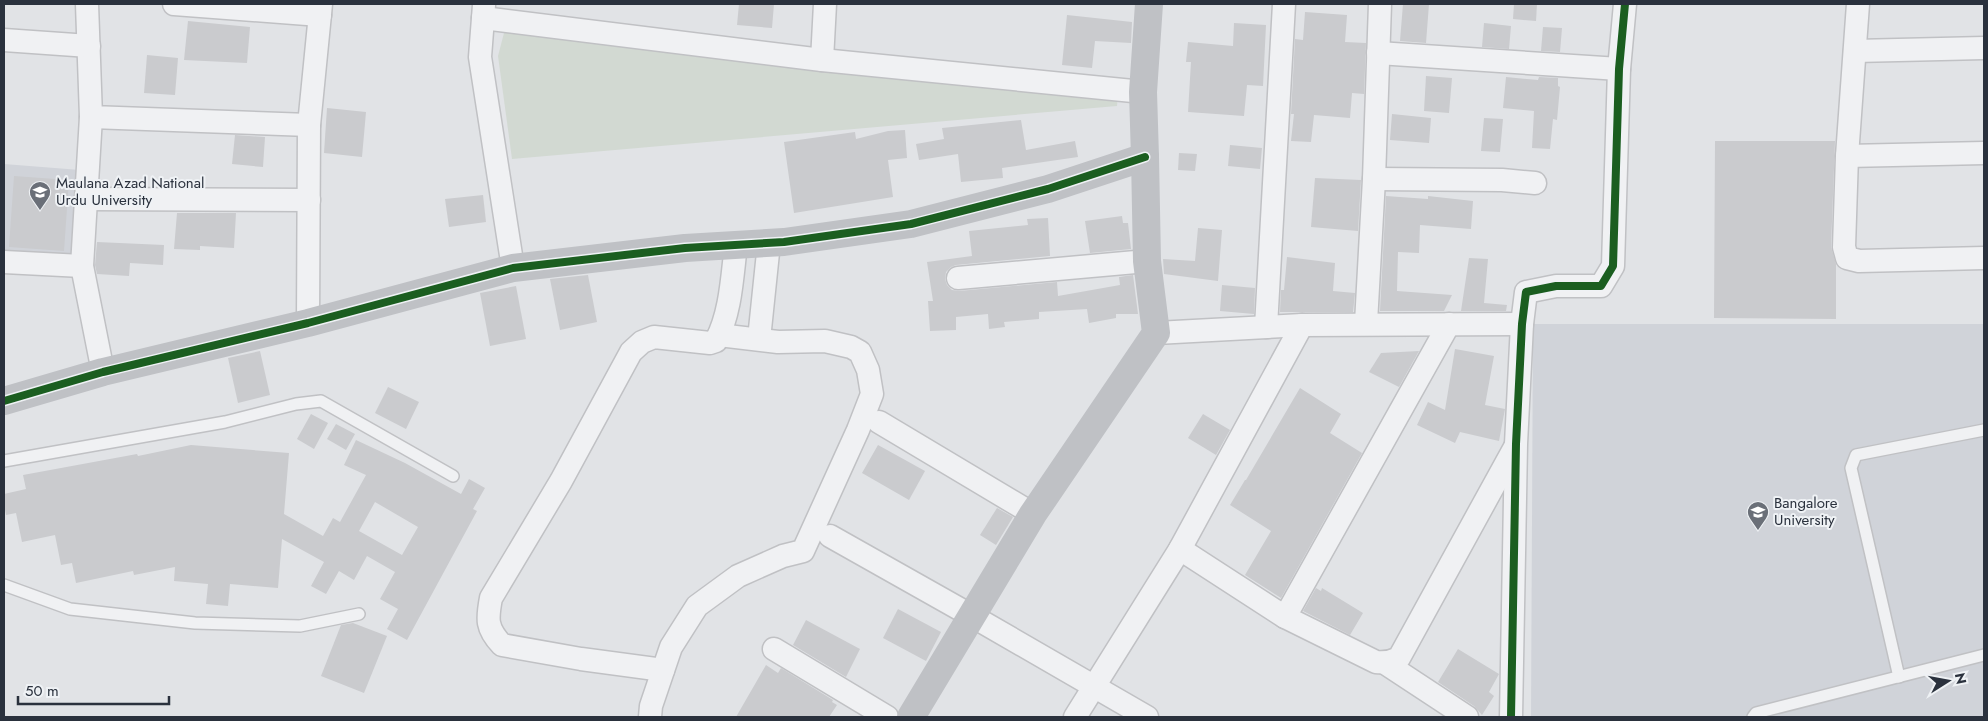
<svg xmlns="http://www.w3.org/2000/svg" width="1988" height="721" font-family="Jost,sans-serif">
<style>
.built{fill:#d0d3d9}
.green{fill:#d2d9d2}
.building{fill:#cacbce;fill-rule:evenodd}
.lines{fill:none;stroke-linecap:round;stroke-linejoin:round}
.lane-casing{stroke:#c0c1c4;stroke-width:14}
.street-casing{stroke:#c0c1c4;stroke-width:25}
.lane{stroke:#f0f1f3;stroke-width:11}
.street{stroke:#f0f1f3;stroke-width:22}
.secondary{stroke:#bfc1c5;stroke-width:28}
.cycleway-casing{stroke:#eff2f5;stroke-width:11}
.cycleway{stroke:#1b5e20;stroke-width:8}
.labels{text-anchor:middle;stroke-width:4;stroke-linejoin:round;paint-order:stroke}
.poi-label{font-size:15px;fill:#2a313d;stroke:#eff2f5;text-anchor:start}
</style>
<rect width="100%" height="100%" fill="#e1e3e6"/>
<g class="built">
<path d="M4 164 80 170 74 258 4 252Z"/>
<path d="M1533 324H1984V717H1531Z"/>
</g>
<path class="green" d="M510 10 1118 94 1117 106 512 159 498 56Z"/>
<g class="building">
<path d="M739 4H774L772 28 737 25Z"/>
<path d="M1403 4H1429L1426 43 1400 41Z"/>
<path d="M1514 4H1537L1536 21 1513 19Z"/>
<path d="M1305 12 1347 15 1345 42 1366 43 1364 94 1352 93 1350 118 1314 115 1311 142 1291 141 1294 114H1291L1295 39 1303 40Z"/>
<path d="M1067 15 1132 22 1131 43 1095 41 1092 68 1062 65Z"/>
<path d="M188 21 250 27 247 63 184 60Z"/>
<path d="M1234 23 1266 25 1263 86 1247 85 1244 116 1188 112 1191 62H1186L1188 42 1233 46Z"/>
<path d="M1484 23 1511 26 1509 49 1482 47Z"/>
<path d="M1543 27 1562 28 1560 52 1541 51Z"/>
<path d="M147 55 178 58 175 95 144 93Z"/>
<path d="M1426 76 1452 78 1449 113 1424 111Z"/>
<path d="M1506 77 1538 80 1539 77 1558 78V86L1560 87 1557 120 1553 119 1550 149 1532 148 1534 111 1503 108Z"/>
<path d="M327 108 366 112 362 157 324 153Z"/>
<path d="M1392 114 1431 118 1429 143 1390 140Z"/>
<path d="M1484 118 1503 119 1500 152 1481 151Z"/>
<path d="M1021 120 1026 150 1075 141 1078 157 1002 168 1003 178 961 182 958 154 919 160 916 144 944 139 942 128Z"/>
<path d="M905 130 907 158 888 160 893 197 794 213 784 142 855 132 856 139 888 131Z"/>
<path d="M235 135 265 137 263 167 232 164Z"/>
<path d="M1715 141H1835L1831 247 1836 264V319L1714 318Z"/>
<path d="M1230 145 1262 148 1260 169 1228 166Z"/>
<path d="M1179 153 1197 154 1195 171 1178 170Z"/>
<path d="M14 176 69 180 64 251 9 247Z"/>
<path d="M1315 178 1361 180 1358 231 1311 227Z"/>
<path d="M483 195 486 222 449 227 445 199Z"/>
<path d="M1386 196 1428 199V196L1473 201 1471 229 1420 225 1419 253 1398 252 1397 291 1452 295 1444 311H1380Z"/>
<path d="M177 213H236L234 248 200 246V250L174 249Z"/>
<path d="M1122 216 1123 223H1128L1131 249 1090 253 1085 221Z"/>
<path d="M1048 218 1050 256 956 265 951 267 946 272 945 279 947 285 952 290 959 291 1057 282 1058 296 1120 285 1119 277 1133 275 1138 314H1116V318L1089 323 1087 309 1039 312V319L1004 322 1005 327 989 329 988 314 956 317V330L930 331 928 301H933L927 262 972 256 969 231 1028 225 1027 219Z"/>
<path d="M1198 228 1222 230 1218 281 1164 274 1163 259 1195 261Z"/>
<path d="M97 242 164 245 163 265 130 263 129 276 97 274 95 265Z"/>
<path d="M1287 257 1335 263 1333 291 1355 293 1353 312H1280L1281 290H1284Z"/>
<path d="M1469 258 1488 259 1484 303 1507 305 1506 311H1461Z"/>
<path d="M588 275 597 322 560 330 550 279Z"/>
<path d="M1222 285 1255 288 1254 314 1220 311Z"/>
<path d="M516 286 526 339 490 346 480 293Z"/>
<path d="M1455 349 1494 356 1485 405 1505 409 1499 441 1460 432 1455 443 1417 425 1428 402 1445 410Z"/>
<path d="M260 351 270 395 238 403 228 358Z"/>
<path d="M1419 351 1399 387 1369 372 1381 353Z"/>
<path d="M388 387 419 402 406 429 375 413Z"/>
<path d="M1300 388 1341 414 1330 433 1362 453 1281 598 1245 575 1271 531 1230 505 1245 480H1246Z"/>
<path d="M311 414 328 423 314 449 297 439Z"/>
<path d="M1203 414 1230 430 1216 455 1188 438Z"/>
<path d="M336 424 355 434 346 450 327 439Z"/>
<path d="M356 440 405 463 461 494 469 479 485 488 473 509 477 511 407 640 387 629 398 609 380 599 395 572 367 556 354 580 339 571 326 594 311 586 324 562 282 539 278 588 230 584 228 606 206 604 208 584 174 581 175 567 134 575 133 571 76 583 72 563 61 565 55 535 22 542 16 513 6 515 4 504V494L26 489 23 475 137 454 138 456 191 445 289 453 284 514 323 536 333 518 340 522 366 475 344 465ZM375 502 418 527 402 555 359 531Z"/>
<path d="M878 445 925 471 909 500 862 473Z"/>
<path d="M997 508 1013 517 996 545 980 535Z"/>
<path d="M1316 588 1321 591 1322 588 1363 613 1350 635 1303 611Z"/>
<path d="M898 609 941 632 926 661 883 638Z"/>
<path d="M806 620 860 649 846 677 793 645Z"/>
<path d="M353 623 387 636 364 693 321 676 341 625Z"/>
<path d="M1458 649 1499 674 1489 692 1494 696 1482 715 1474 706 1438 682Z"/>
<path d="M766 665 778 673 781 668 833 700 832 702 837 705 829 717H736Z"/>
</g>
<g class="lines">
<g class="lane-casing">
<g id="lane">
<path d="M4 461 225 422 296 404 321 401 453 476"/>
<path d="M4 585 70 609 195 623 300 626 359 614"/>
<path d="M1899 677 1851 468 1856 455 1984 430"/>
<path d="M1753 717 1756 713 1984 655"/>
</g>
</g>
<g class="street-casing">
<g id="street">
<path d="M87 4 91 117 309 125"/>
<path d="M174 4 320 15"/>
<path d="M1858 4 1847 156 1844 247 1847 258 1859 261 1984 258"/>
<path d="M484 5 480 57 513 268"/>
<path d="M483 18 822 60 1143 92"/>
<path d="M4 40 89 46"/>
<path d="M1855 51 1984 48"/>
<path d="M1378 53 1619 69"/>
<path d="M822 60 825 4"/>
<path d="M91 117 82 266 103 372"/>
<path d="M1847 156 1984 153"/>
<path d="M1374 179 1502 180 1535 183"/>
<path d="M86 199 309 200"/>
<path d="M4 262 82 266"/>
<path d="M958 278 1147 261"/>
<path d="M308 323 309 125 321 4"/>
<path d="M1366 323 1374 179 1380 4"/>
<path d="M1266 327 1284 4"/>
<path d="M1156 333 1302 325 1522 324"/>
<path d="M759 339 769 243"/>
<path d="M879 422 1033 514"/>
<path d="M830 536 972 616 1147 717"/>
<path d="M1180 549 1285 617 1376 662C1385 663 1391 662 1399 658L1515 447"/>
<path d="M1285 617 1449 324"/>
<path d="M774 649 887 717"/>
<path d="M1385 663 1467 717"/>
<path d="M663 670 581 659 502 645C486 628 487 619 491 598L561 481 631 352 642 342 654 337 710 343 716 341C731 312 732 277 736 245"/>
<path d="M650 717 651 706 671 647 697 606 738 576 783 556 803 551 858 430 872 394 868 370 860 352 851 347 825 341 778 342 719 335"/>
<path d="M1075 717 1180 549 1302 325"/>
<path d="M1511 717 1516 444 1522 324 1526 292 1556 286H1601L1613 266 1619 69 1625 4"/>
</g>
</g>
<use href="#lane" class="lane"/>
<use href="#street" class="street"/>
<g class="secondary">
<path d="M4 401 103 372 308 323 513 268 685 248 784 242 911 224 1048 189 1145 157"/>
<path d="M911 717 1033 514 1156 333 1147 261 1145 157 1143 92 1149 4"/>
</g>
<g class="cycleway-casing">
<g id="cycleway">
<path d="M4 401 103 372 308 323 513 268 685 248 784 242 911 224 1048 189 1145 157"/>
<path d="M1511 717 1516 444 1522 324 1526 292 1556 286H1601L1613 266 1619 69 1625 4"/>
</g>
</g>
<use href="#cycleway" class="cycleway"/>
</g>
<defs>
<g id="university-pin" transform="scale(1.125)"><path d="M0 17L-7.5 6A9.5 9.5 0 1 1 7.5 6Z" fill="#6a6f78" stroke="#eff2f5"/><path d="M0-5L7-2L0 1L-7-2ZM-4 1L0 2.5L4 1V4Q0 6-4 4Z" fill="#fff"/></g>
</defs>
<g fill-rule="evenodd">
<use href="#university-pin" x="40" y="192"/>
<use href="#university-pin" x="1758" y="512"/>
</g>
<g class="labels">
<g class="poi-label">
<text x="56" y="188">Maulana Azad National<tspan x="56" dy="17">Urdu University</tspan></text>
<text x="1774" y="508">Bangalore<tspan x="1774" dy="17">University</tspan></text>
</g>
</g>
<rect width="1988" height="721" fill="none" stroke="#2a313d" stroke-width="10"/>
<g transform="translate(1948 681) rotate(79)" stroke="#eff2f5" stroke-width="4" paint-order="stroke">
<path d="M0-4L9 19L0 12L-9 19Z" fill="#2a313d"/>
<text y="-8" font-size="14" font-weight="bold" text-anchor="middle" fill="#2a313d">N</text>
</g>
<path d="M18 696v8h151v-8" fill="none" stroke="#2a313d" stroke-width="2.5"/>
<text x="25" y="696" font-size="15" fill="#2a313d" stroke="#eff2f5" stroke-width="4" paint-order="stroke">50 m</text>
</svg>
